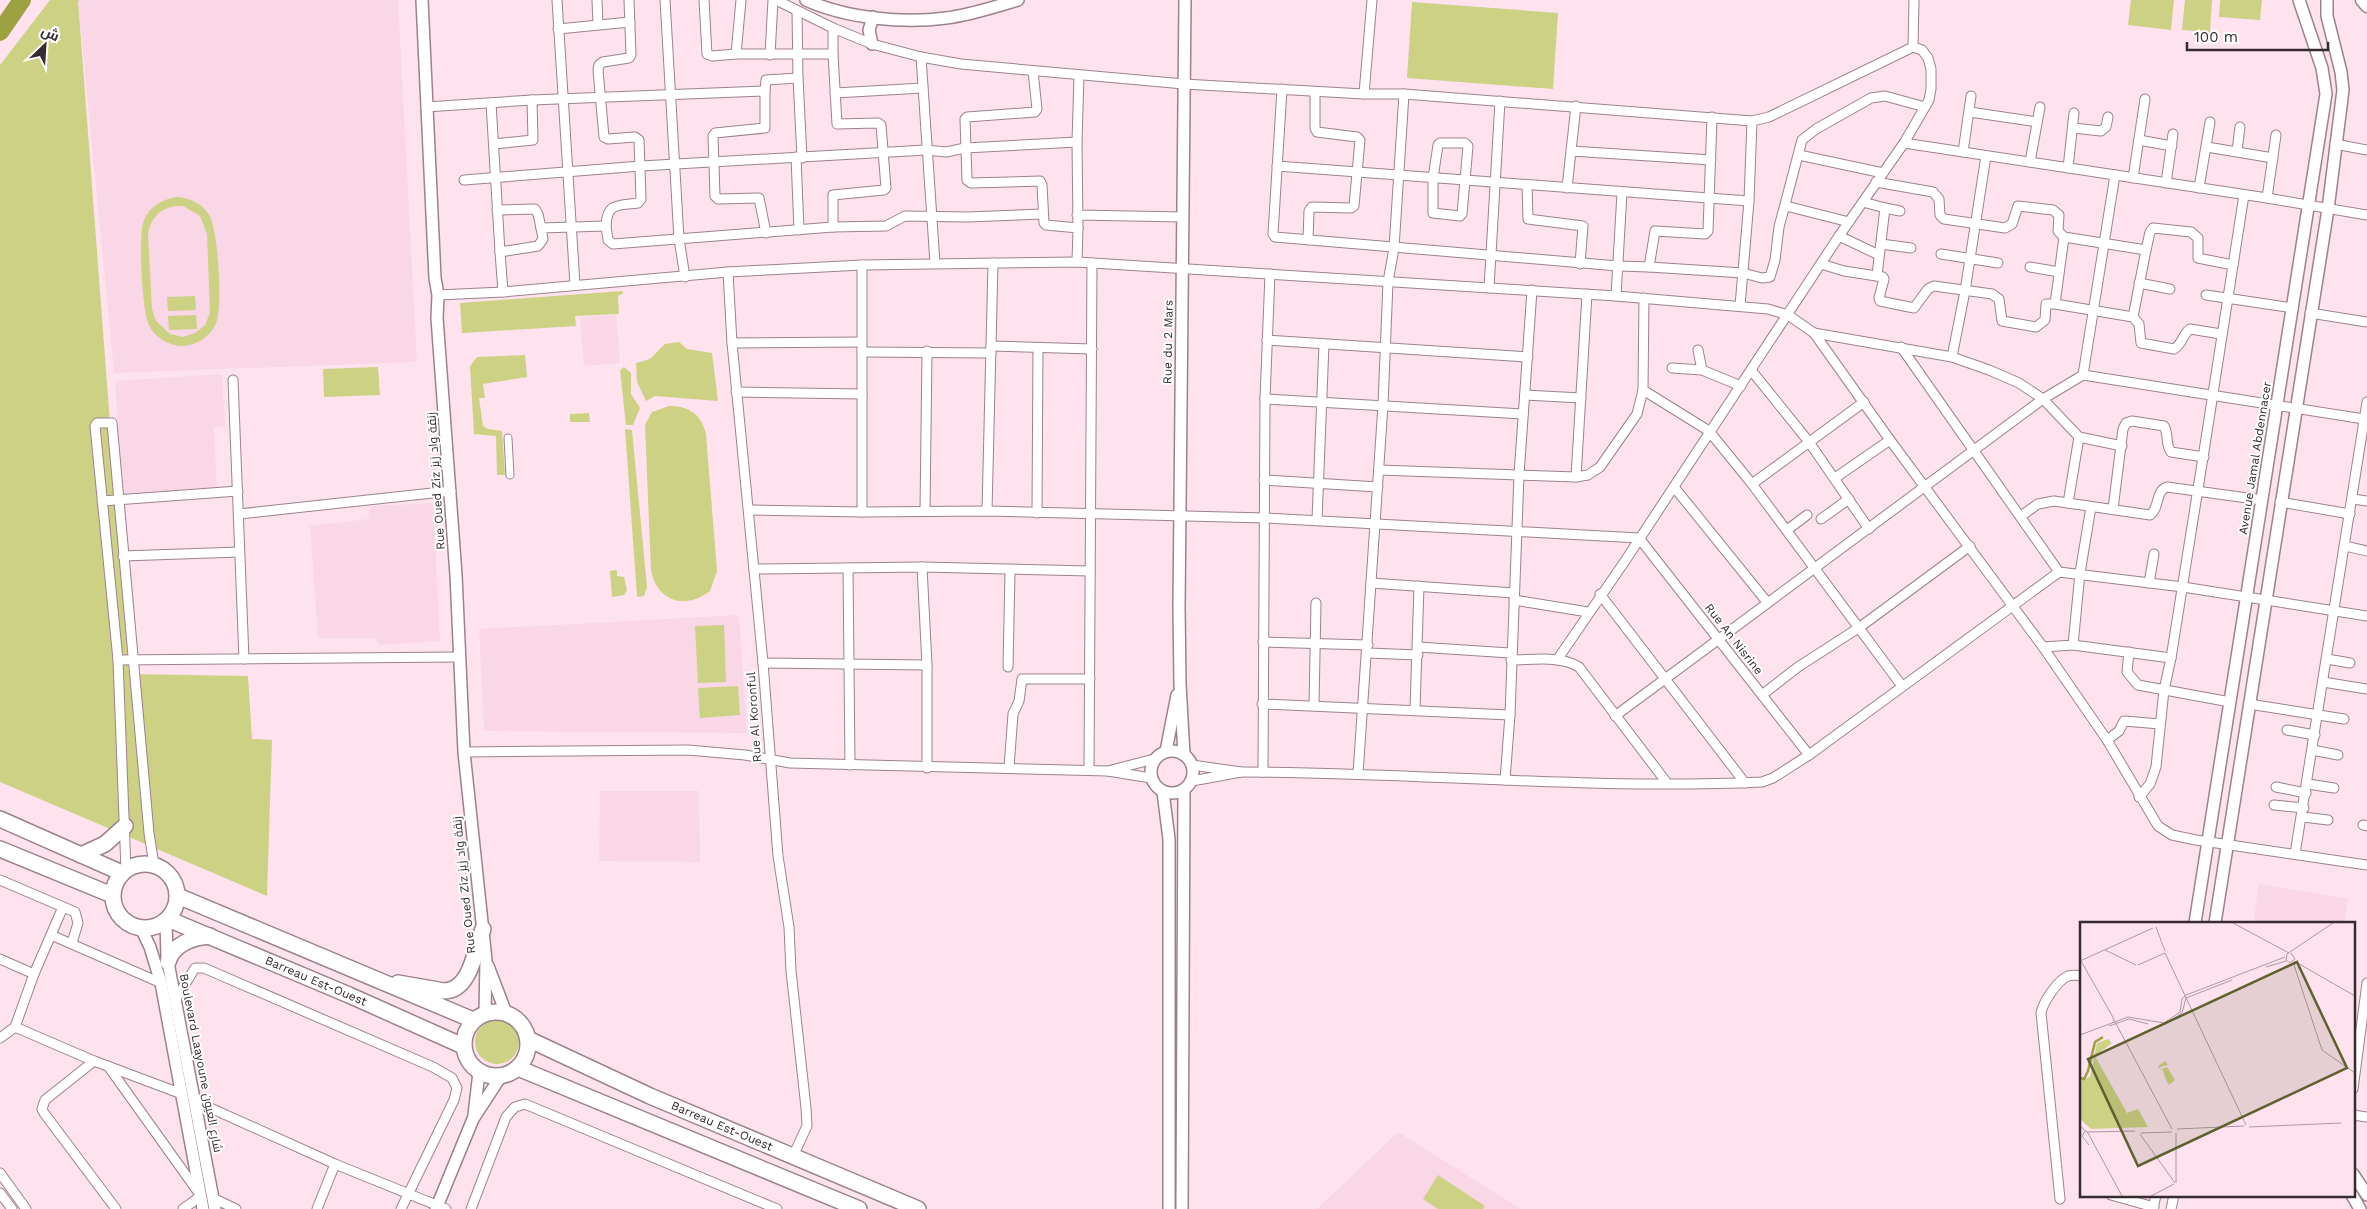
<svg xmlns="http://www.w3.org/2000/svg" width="2367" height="1209" font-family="'Work Sans',Cairo,sans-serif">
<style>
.built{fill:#fad7e7}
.green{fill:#ccd183;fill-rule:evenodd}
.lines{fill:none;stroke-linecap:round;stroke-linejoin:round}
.river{stroke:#9ca141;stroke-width:18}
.pedestrian-casing{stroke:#9b828d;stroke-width:9}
.minor-casing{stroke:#9b828d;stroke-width:11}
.tertiary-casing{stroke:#9b828d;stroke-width:14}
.secondary-casing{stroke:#9b828d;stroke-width:15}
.primary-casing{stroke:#9b828d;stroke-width:18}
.pedestrian{stroke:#fff;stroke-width:7}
.minor{stroke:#fff;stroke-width:9}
.tertiary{stroke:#fff;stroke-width:11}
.secondary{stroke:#fff;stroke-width:12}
.primary{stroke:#fff;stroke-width:15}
.labels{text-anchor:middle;stroke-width:4;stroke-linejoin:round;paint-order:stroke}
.street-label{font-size:12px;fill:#352b30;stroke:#fff}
.inset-river{fill:none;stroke:#9ca141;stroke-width:2.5}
.inset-road{fill:none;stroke:#ae99a3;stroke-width:1}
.view{fill:#5e612f;fill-opacity:0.15;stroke:#5e612f;stroke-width:2.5}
.inset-edge{fill:none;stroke:#352b30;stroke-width:2.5}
</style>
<rect width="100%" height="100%" fill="#fee3ef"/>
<g class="built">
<path d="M82 0H398L417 362 114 373 78 1Z"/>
<path d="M616 315 620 363 584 366 580 317Z"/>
<path d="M222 374 225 426 214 427 217 491 123 500 115 381Z"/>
<path d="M433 503 440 641 379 645 376 638H318L310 526 368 519 370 506Z"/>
<path d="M739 615 747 733 484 731 479 629Z"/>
<path d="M600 791H699L700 862 599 861Z"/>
<path d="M2259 884 2348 899 2344 923H2253Z"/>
<path d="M1398 1132 1521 1209H1317Z"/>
</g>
<g class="green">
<path d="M50 0H82L78 1 129 674 248 676 252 739 272 740 267 896 0 782V65Z"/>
<path d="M2131 0H2174L2171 30 2128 25Z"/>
<path d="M2185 0H2212L2210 32 2182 30Z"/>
<path d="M2220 0H2262L2260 20 2219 17Z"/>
<path d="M1412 2 1558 13 1553 89 1407 78Z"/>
<path d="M177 197C190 198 202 203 209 215 218 227 223 309 216 323 211 336 198 345 183 346 169 346 155 338 149 325 142 312 138 233 144 220 150 206 163 199 177 197ZM183 206 200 216 207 234 210 313 205 325 195 333 183 337 170 334 156 321 152 309 148 236C150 216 163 205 183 206Z"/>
<path d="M622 291 624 293 618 296 619 314 575 316 576 326 462 333 460 303Z"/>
<path d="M195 296 196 310 168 311 167 297Z"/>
<path d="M196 315 197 329 169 330 168 316Z"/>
<path d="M679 342 687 349 712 353 718 401 655 396 646 401 637 382 636 363 650 359 665 344Z"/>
<path d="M525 355 527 377 483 384 485 398H479L483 426 488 429 502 431 505 475H497L496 436 474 434 470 366 477 357Z"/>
<path d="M378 367 380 395 324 397 323 369Z"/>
<path d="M624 367 631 373V394L640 408 633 425H626L620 370Z"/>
<path d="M669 406C689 406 701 414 706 434L717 571 710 591C685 610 658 602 651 571L645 425 652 412Z"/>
<path d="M589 413 590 422H570V414Z"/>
<path d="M625 429 632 430 647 587 644 596 637 597Z"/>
<path d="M617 570V576L624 577 627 590 624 595 612 597 610 571Z"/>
<path d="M724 625 726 682 698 683 695 626Z"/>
<path d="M738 686 740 715 700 718 698 688Z"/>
<circle cx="497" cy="1042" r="22"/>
<path d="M1438 1175 1485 1206 1483 1209H1438L1423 1199Z"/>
</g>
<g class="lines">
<path class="river" d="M0 32 22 0"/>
<g class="pedestrian-casing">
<path id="pedestrian" d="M508 438 510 475"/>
</g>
<g class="minor-casing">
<g id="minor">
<path d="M557 0 575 285"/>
<path d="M597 0 598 24"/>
<path d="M665 0 679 239 685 277"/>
<path d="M704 0 707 54 712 56 736 54H833L837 124 878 123 881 125 886 188 884 190 833 195V227"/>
<path d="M776 0 833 28 872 44 921 57 961 64 1184 84 1364 94H1404L1752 121 1769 117 1913 47 1914 0"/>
<path d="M797 11 798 78 802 158"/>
<path d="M833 28V54"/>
<path d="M558 29 630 22"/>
<path d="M736 54 741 0"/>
<path d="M770 55 773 0"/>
<path d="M921 57 935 263"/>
<path d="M1033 71 1037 109 1035 112 967 117 965 119 967 180 971 183 1040 181 1042 185 1044 223 1046 225 1078 228 1077 262"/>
<path d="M1282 89 1273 234 1275 237 1618 266 1649 267 1655 231 1705 234 1708 231 1712 117"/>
<path d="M765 91 766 80 798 78"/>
<path d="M835 93 923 88"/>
<path d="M1364 94 1372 0"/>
<path d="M491 103 500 252 538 246 543 239 541 228 606 226 608 240 613 244 833 227 886 226 905 216 968 217 1043 214"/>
<path d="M426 107 532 100 765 91V128L715 133 713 136 715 196 718 199 759 198 766 233"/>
<path d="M1970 112 2037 122"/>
<path d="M2073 128 2101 131 2106 127 2108 117"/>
<path d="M2139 140 2172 146"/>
<path d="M1440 143H1465L1468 146 1462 214 1460 216 1433 213V178L1438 145Z"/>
<path d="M1904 143 2267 198 2367 215"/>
<path d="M494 144 533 140 532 100"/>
<path d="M2335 144 2367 150"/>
<path d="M2207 147 2273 158"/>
<path d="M1571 151 1576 106"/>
<path d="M2237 151 2240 127"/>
<path d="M1963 152 1971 96"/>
<path d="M1799 155 1883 173"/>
<path d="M796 157 799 230"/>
<path d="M2030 162 2040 107"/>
<path d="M1277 166 1749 201"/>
<path d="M2068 168 2074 113"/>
<path d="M2133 178 2145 99"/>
<path d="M464 180 641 166 926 150 946 152 965 148 1077 142"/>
<path d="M1876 182 1933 192 1939 199 1940 215 1944 219 2005 228 2012 224 2018 206 2053 210 2059 215 2058 231 2064 237 2146 250 2150 232 2153 228 2191 232 2198 238V258L2233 265"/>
<path d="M2166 183 2173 134"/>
<path d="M1527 185 1528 219 1583 226 1580 264"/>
<path d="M1567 188 1571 151 1711 160"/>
<path d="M2199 188 2210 122"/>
<path d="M2267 198 2276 135"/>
<path d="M1863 202 1885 208 1877 275"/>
<path d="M1786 206 1849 222"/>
<path d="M1885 208 1900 211"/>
<path d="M497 210 535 209 538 214 541 228"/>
<path d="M1077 215 1183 217"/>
<path d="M606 226C607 202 618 206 638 203L641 199 639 140 635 137 608 139 604 137 598 70 599 65 603 62 629 58 631 55 629 0"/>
<path d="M1078 228 1077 142 1079 75"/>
<path d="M1839 236 1879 255"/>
<path d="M2064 237 2055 304 2133 317"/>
<path d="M1308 240 1309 211 1312 207 1351 208 1354 206 1360 140 1357 137 1317 132 1315 128V92"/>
<path d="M1881 244 1911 248"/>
<path d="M2146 250 2133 317 2139 324 2141 343 2174 349C2183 344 2183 333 2190 329L2221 334"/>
<path d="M500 252 503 292"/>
<path d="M1941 254 1998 263"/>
<path d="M1821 264 1844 271 1883 277 1884 279 1879 298 1880 301 1914 308 1928 289 1934 286 1992 294 1999 299 2002 321 2036 327 2045 320 2046 304H2055"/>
<path d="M862 265V512"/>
<path d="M1649 267 1743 273 1762 278 1770 277 1775 260 1779 227 1802 140 1816 129 1871 98 1885 96 1925 107"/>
<path d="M2030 267 2059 272"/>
<path d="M728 272 732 343 763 663 778 856 789 927 791 971 806 1108 807 1126 793 1156"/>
<path d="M2139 283 2170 289"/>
<path d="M1489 288 1500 101"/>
<path d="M438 295 503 292 728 272 862 265 1077 262 1616 296 1768 309 1788 315 1814 333 1890 440 2043 647 2107 740 2158 826 2172 835 2196 840 2367 865"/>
<path d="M2206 295 2293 308"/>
<path d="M1616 296 1622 193"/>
<path d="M1644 298 1643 390 1709 431 1752 484 1902 686"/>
<path d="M1740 306 1749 201 1752 121"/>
<path d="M2310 313 2367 322"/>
<path d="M1814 333 1952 357 1989 370 2019 383 2043 399 2079 437 2122 446"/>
<path d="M1267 340 1528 357"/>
<path d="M732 343 861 342"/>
<path d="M991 346 1092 349"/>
<path d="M1901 347 2059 572"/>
<path d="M1698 350 1702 370 1741 386"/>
<path d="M862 352 991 353"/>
<path d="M1952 357 1965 291 1986 156"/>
<path d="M1672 368 1702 370"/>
<path d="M1751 370 1809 442 1869 529"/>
<path d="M2083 375 2115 175"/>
<path d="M233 380 244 659"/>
<path d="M736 392 862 394"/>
<path d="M1525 395 1581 398"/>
<path d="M1265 399 1523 414"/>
<path d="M1379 470 1576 477 1588 475 1600 467 1637 414 1643 390"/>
<path d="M1576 477 1587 294"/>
<path d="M1835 478 1890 440"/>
<path d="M1264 480 1378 487"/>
<path d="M1752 484 1864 402"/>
<path d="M1674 487 1767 602"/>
<path d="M2353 499 2367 501"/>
<path d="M102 501 238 491"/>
<path d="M2280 502 2350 514"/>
<path d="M2068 503 2079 437"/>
<path d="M2113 509 2123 429 2126 423 2132 421 2164 426C2169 434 2165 444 2171 452L2204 457"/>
<path d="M749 510 862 512 987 511 1266 518 1639 538 1809 755"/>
<path d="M925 511 927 351"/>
<path d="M987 511 993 263"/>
<path d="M1037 513 1038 348"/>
<path d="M239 514 451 491"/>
<path d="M2021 516 2038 504 2054 501 2150 515C2160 508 2155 491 2167 487L2262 500"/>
<path d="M1821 519 1849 499"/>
<path d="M1317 520 1324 344"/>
<path d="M1787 530 1807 515"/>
<path d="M2345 546 2367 551"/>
<path d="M123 556 239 552"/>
<path d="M922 567 927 665V768"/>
<path d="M848 568 850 765"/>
<path d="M754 569 922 567 1090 571"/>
<path d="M1371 583 1514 593"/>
<path d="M2149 583 2154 554"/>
<path d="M1600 594 1745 783"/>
<path d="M1514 600 1588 612"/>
<path d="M1263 642 1368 645"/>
<path d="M2073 645 2171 658"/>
<path d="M1418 647 1510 653"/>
<path d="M2043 647 2073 645 2080 573 2091 507"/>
<path d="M2129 652 2127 672 2138 685 2230 702"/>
<path d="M1368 653 1418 655"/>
<path d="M2327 659 2350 663"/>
<path d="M118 660 459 657"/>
<path d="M1511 660C1533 660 1560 655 1579 667L1667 783"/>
<path d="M1557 660 1625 561 1839 236 1904 143 1929 100 1931 89V69L1928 58 1922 50 1913 47"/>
<path d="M763 663 927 665"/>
<path d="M1008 667 1010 571"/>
<path d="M2323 682 2367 689"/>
<path d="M1762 695 1798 667 1860 627 1970 546"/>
<path d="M1262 704 1510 715"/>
<path d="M2249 704 2344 719"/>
<path d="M1314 705 1316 603"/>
<path d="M1415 709 1419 586"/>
<path d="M1615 716 2043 399 2083 375 2364 419"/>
<path d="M2287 730 2315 735"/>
<path d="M2107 740 2119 731 2124 721 2160 724"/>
<path d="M2312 750 2338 755"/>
<path d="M464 752 688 750 745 755 790 763 1108 771"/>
<path d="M1009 767 1013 714 1019 701 1022 679H1090"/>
<path d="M1089 770 1092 263"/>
<path d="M1241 772C1414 772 1588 790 1762 782L1773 778 1809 755 2059 572 2183 587 2367 616"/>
<path d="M1263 772 1265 399 1270 274"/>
<path d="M1358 774 1383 405 1388 282 1394 248 1404 94"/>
<path d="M1151 778 1108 771 1154 759"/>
<path d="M1505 780 1510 715 1519 475 1532 290"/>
<path d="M1192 781 1241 772 1192 765"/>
<path d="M2308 784 2334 788"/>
<path d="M2276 787 2306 793"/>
<path d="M2139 797 2150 784 2156 767 2164 690 2171 658C2196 504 2220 349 2244 195"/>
<path d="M2274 805 2304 808"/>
<path d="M2303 817 2328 820"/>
<path d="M2363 825 2367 826"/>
<path d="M2295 854 2367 402"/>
<path d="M126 870 118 660 95 426 97 423H112L149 833 154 865"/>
<path d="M0 880 75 912 78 923 72 943"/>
<path d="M51 935 161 983"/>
<path d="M0 959 34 974"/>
<path d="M176 999 195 968H204L433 1067 452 1078 457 1088 454 1100 401 1209"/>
<path d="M15 1027 94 1061 182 1094"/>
<path d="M0 1038 15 1027 34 974 63 907"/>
<path d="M94 1061 45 1100 42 1109 44 1113 116 1209"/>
<path d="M108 1066 201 1196 183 1209"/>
<path d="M2353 1089 2367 983"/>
<path d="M195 1101 335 1164 446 1209"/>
<path d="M2353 1115 2367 1117"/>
<path d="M0 1173 26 1209"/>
<path d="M0 1193 12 1209"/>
<path d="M2111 1195 2154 1207"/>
<path d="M213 1198 236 1209"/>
<path d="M2060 1199 2041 1013C2043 1002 2058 980 2068 976 2072 975 2076 975 2081 976"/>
<path d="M317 1209 335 1164"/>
<path d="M471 1209 506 1117 515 1107 525 1104 777 1209"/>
<path d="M2153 1209 2156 1195"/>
<path d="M2171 1209 2174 1195"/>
</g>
</g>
<g class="tertiary-casing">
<g id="tertiary">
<path d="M422 0 435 278 438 295 437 318 456 575 464 752 486 960 485 1013"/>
<path d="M806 0C845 18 903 24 946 18 971 15 994 7 1018 0"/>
<path d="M872 44 869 30 873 17"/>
<circle cx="1172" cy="772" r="21"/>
<path d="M1166 751 1177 695"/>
<path d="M1184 755 1180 684 1179 607 1185 0"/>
<path d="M1163 792 1169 839V1209"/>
<path d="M166 921 167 957 215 1209"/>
<path d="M2195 923 2326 94 2322 68 2299 0"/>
<path d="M2215 923 2328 209 2343 90 2341 72 2327 16V0"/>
<path d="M141 928 150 947 161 983 203 1209"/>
<path d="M488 966 506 1013"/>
<path d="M474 1115 479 1072"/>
<path d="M2353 1174 2367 1195"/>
<path d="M2352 1195 2360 1209"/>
<path d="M436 1209 473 1119 501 1076"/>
<path d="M1182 1209 1184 790"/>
</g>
</g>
<g class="secondary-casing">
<path id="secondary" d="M2362 0 2367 6"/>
</g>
<g class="primary-casing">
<g id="primary">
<path d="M0 819 122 873"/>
<path d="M0 849 112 895"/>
<path d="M81 855 105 844 125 826"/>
<circle cx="145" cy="896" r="32"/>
<path d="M178 896 473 1020"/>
<path d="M168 919 349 995 463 1046"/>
<path d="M168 962C173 944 193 937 210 936"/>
<path d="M398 983 444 991C471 991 475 949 483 929"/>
<circle cx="496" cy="1044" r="32"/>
<path d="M528 1039 650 1096 918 1209"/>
<path d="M518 1068 859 1209"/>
</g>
</g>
<use href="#pedestrian" class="pedestrian"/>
<use href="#minor" class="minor"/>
<use href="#tertiary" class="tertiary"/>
<use href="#secondary" class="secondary"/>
<use href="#primary" class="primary"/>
</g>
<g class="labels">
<g class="street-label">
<text transform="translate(1168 342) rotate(-89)" y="4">Rue du 2 Mars</text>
<text transform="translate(2255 458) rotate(-81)" y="4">Avenue Jamal Abdennacer</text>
<text transform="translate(436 481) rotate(-94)" y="4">Rue Oued Ziz زنقة واد زيز</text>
<text transform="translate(1734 639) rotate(52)" y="4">Rue An Nisrine</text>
<text transform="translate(754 717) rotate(-94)" y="4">Rue Al Koronful</text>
<text transform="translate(464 885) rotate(-96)" y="4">Rue Oued Ziz زنقة واد زيز</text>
<text transform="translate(316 981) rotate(23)" y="4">Barreau Est-Ouest</text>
<text transform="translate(201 1063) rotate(79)" y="4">Boulevard Laayoune شارع العيون</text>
<text transform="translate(722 1126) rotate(23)" y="4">Barreau Est-Ouest</text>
</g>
</g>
<g transform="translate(2080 922)">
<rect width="275" height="275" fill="#fee3ef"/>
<path d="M28 117 32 121 15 134 47 191 58 187 68 205 11 207 0 197V159L10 155 17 121ZM85 139 88 143 80 145 81 149 87 159 82 147 87 145 95 158 89 163 78 144Z" fill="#ccd183"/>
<path class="inset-river" d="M0 156 4 157 8 149 15 120 23 115"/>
<path class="inset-road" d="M153 1 209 31M76 5 85 29M25 28 56 43M85 31 166 203M211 31 215 37 210 41 206 38 207 32 253 1M0 39 73 6M1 39 34 97M214 39 275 74M213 40 242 128 275 151M58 43 85 31M186 45 206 39M106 76 152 58M33 96 92 207M84 103 102 91 106 76M29 104 49 97 68 102M0 113 48 95 84 101 100 90 102 77 106 73 205 35M0 204 8 211 42 274M169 205 261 201M97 207 164 204M5 209 2 214 9 223M7 210 55 209M61 211 92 210M60 212 95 261M96 261V211M71 274 94 262"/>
<path class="view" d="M217 40 267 146 58 244 8 137Z"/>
<rect width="275" height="275" class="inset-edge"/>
</g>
<g transform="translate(45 45) rotate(25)" stroke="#ffffff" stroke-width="4" paint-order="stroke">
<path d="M0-4L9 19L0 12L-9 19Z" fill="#352b30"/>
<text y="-8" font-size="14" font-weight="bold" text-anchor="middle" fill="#352b30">ش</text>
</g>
<path d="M2187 42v8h141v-8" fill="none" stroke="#352b30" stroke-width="2.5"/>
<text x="2194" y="42" font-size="15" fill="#352b30" stroke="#ffffff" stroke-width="4" paint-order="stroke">100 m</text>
</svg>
